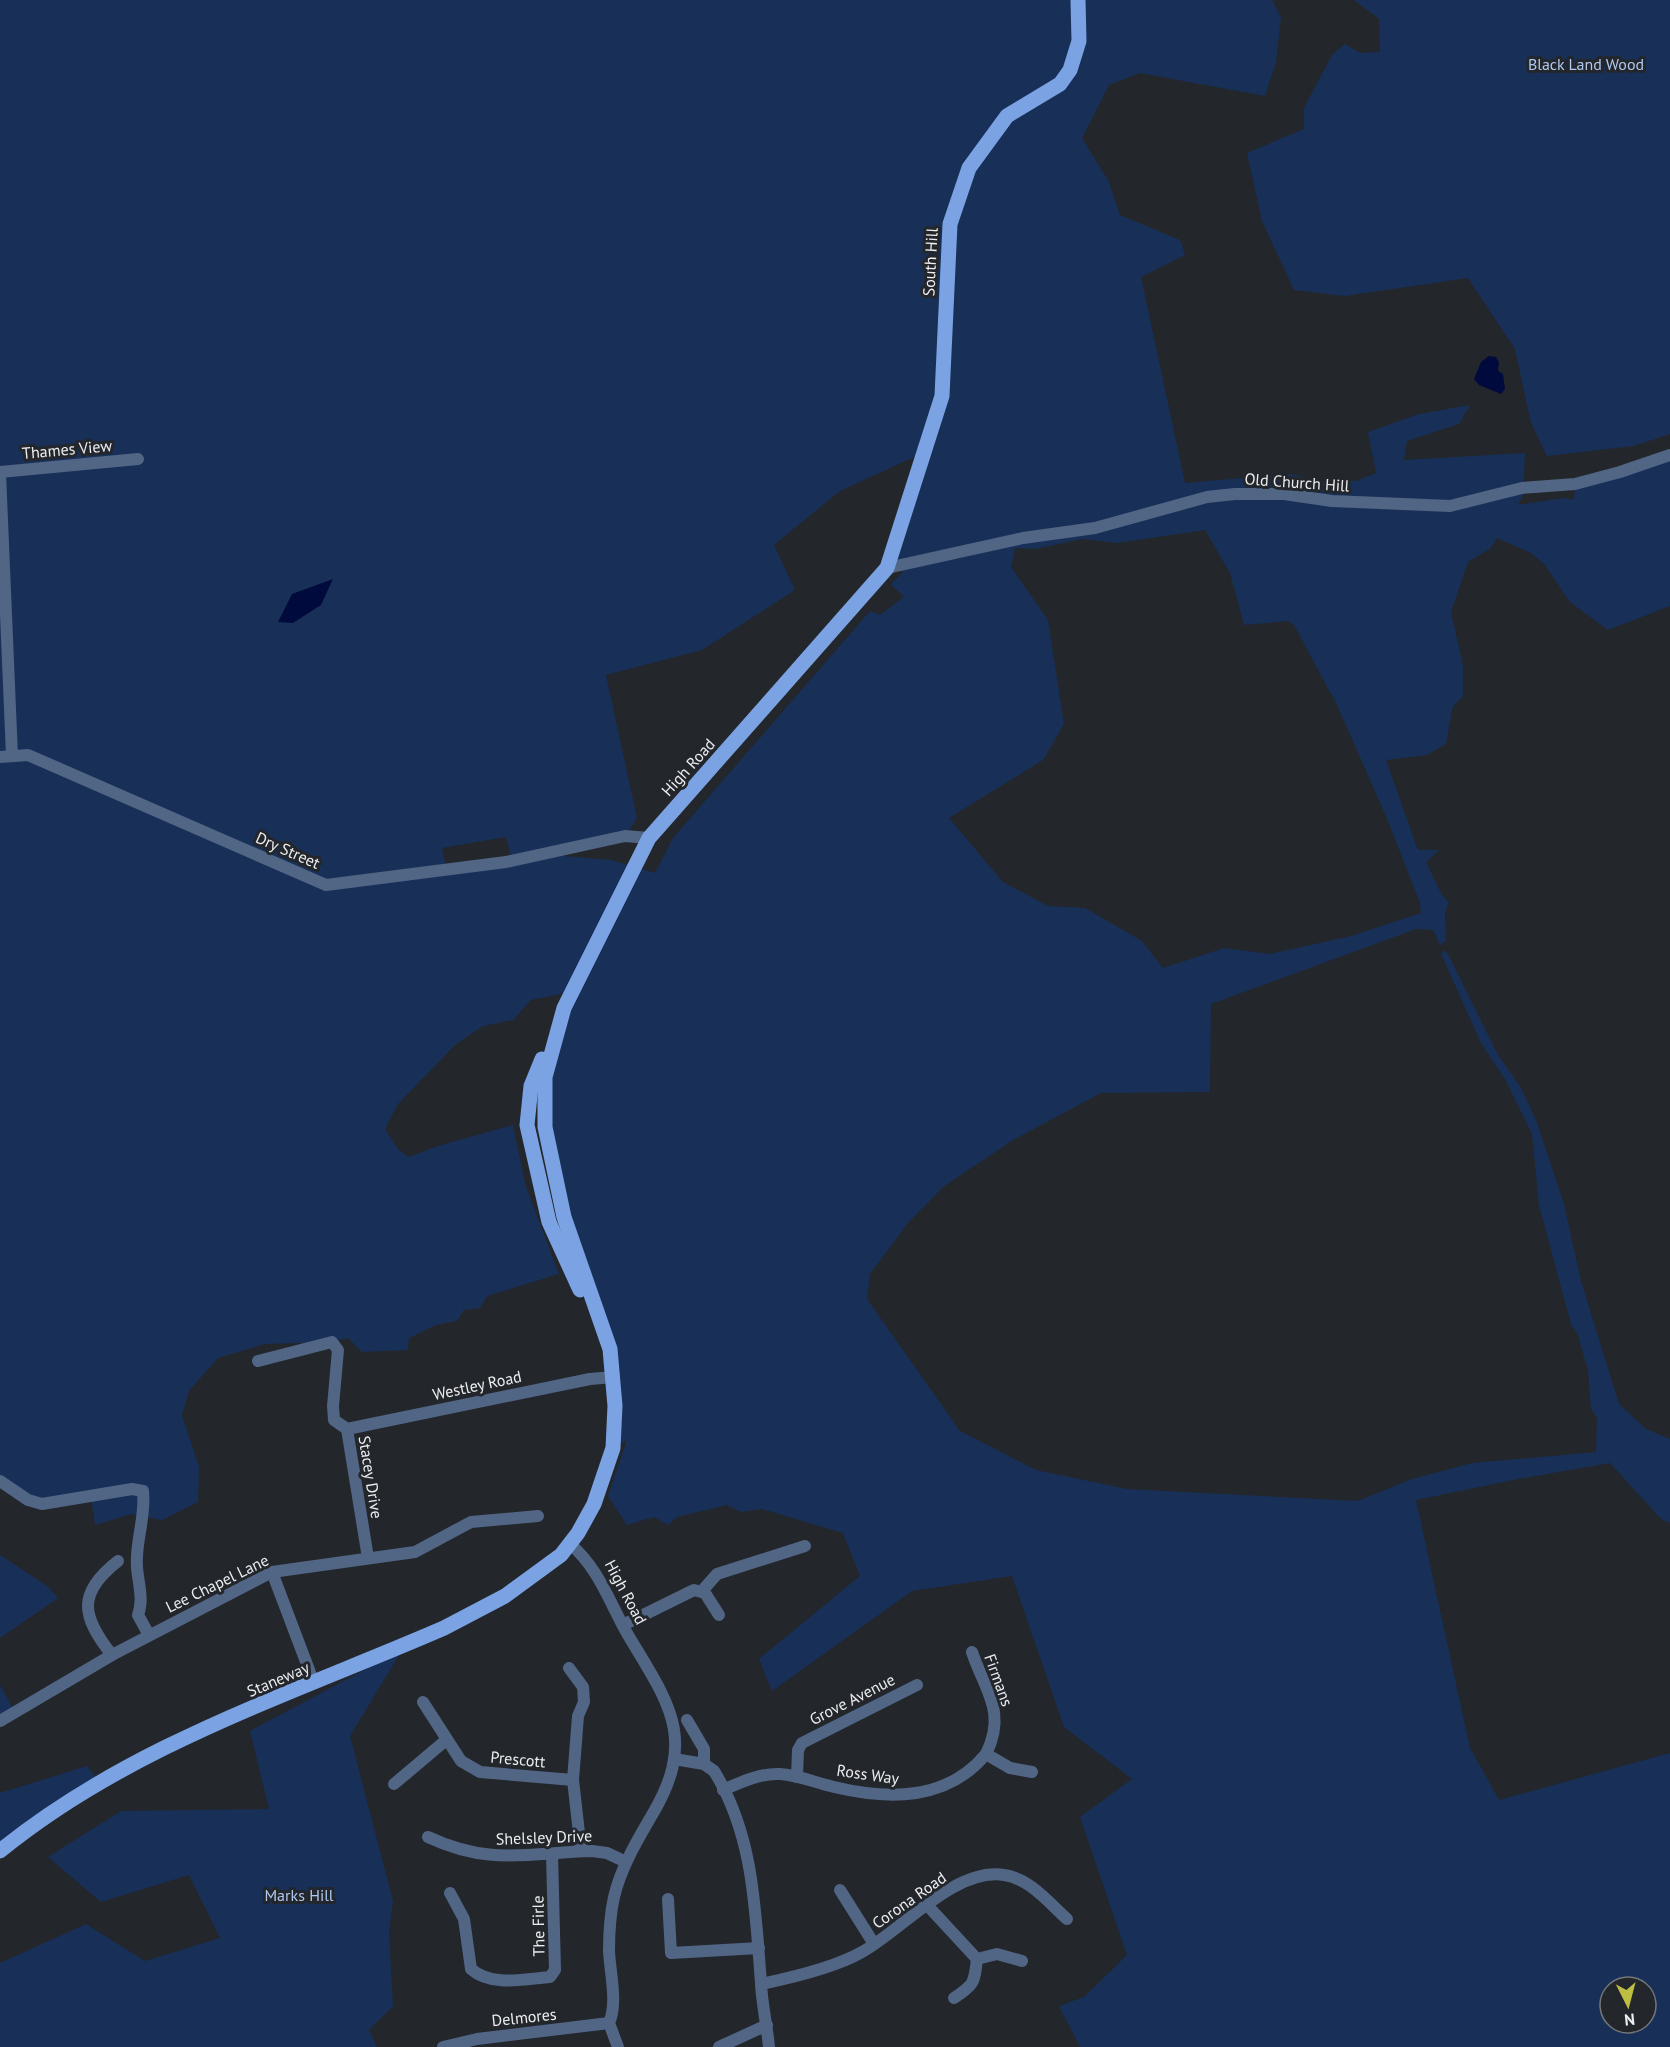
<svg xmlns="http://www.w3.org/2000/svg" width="1670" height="2047" font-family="'PT Sans',sans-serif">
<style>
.green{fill:#183058;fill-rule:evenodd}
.water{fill:#000a3d}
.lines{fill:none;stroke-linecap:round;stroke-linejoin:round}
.minor{stroke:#516585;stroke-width:12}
.major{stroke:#7ba3e4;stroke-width:15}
.labels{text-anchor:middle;stroke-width:6;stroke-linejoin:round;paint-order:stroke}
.park-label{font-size:16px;fill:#afc8ef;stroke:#23262b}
.street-label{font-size:16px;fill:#ebedf0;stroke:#23262b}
</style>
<rect width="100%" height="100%" fill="#23262b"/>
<g class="green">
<path d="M0 0H1272L1281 17 1276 62 1265 96 1140 73 1109 85 1082 138 1109 182 1120 215 1180 240 1185 255 1141 277 1185 483 1291 474 1319 481H1356L1376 473 1368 432 1419 414 1470 405 1459 424 1407 441 1404 460 1525 453 1523 495 1518 505 1564 498 1574 500 1575 485 1670 457V606L1608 630 1570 602 1545 565 1531 553 1497 538 1491 548 1468 562 1451 612 1463 666V697L1453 706 1446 744 1427 755 1386 760 1418 850H1439L1426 862 1442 895 1449 902 1445 913 1446 941 1440 945 1433 930 1416 929 1211 1004 1210 1092 1101 1093 1013 1140 943 1187 908 1223 870 1274 867 1299 960 1431 1036 1470 1127 1489 1358 1501 1412 1479 1472 1463 1596 1452 1597 1418 1591 1409 1588 1371 1578 1335 1571 1324 1539 1205 1532 1134 1506 1081 1481 1043 1441 954 1444 950 1448 954 1498 1055 1520 1086 1536 1120 1564 1204 1581 1281 1619 1404 1646 1429 1670 1439V1523L1661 1519 1610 1463 1518 1479 1416 1500 1470 1748 1499 1800 1670 1753V2047H1080L1059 2006 1084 1997 1127 1955 1080 1817 1132 1779 1064 1727 1012 1576 912 1591 772 1691 759 1659 860 1576 843 1533 762 1509 741 1512 727 1505 677 1517 668 1525 654 1517 627 1525 608 1496 627 1440 613 1448 614 1377 564 1217 544 1097 576 982 561 994 531 1000 513 1020 483 1026 455 1045 398 1104 385 1129 398 1149 409 1157 438 1146 513 1125 526 1187 559 1274 487 1296 480 1308 464 1310 457 1321 436 1325 409 1338 408 1350 362 1352 348 1338 332 1342 265 1344 218 1358 189 1391 182 1415 199 1467 198 1502 162 1520 131 1514 95 1525 91 1496 42 1504 0 1481ZM923 453 895 558 903 572 891 584 904 597 880 615 870 611 673 838 655 873 611 860 551 855 447 871 442 848 506 837 512 861 625 836 637 818 606 675 702 650 795 590 774 545 840 491ZM1205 530 1230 573 1244 625 1288 621 1294 625 1337 705 1388 821 1420 903 1421 913 1351 936 1270 954 1224 948 1163 968 1142 941 1085 908 1048 906 1003 882 949 818 1043 760 1064 724 1048 620 1011 567 1015 548 1035 549 1082 539 1117 543ZM1610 1987H1646V2023H1610Z"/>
<path d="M1354 0H1670V434L1634 446 1547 456 1531 423 1515 349 1468 278 1345 296 1294 290 1262 221 1247 153 1304 129V108L1332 55 1345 44 1360 53 1380 52 1379 19Z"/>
<path d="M0 1555 47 1586 58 1598 0 1638Z"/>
<path d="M402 1650 350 1736 393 1901 389 1931 393 2006 369 2030 377 2047H0V1963L86 1924 145 1961 220 1938 189 1875 101 1902 48 1857 121 1811 269 1809 250 1731Z"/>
<path d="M0 1685 15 1712 0 1721Z"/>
<path d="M87 1766 99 1782 0 1851V1793Z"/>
</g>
<g class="water">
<path d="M1489 356 1496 357 1499 362 1498 371 1503 374 1505 389 1501 394 1479 385 1474 379 1481 362Z"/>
<path d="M333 579 321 605 293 623 278 622 292 594Z"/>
</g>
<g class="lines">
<g class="minor">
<path d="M0 472 138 459"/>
<path d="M0 473 12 756"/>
<path d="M887 568 1023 538 1095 528 1207 497 1235 494H1284L1332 501 1450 506 1522 488 1575 484 1620 472 1670 455"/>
<path d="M0 757 28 755 326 885 506 862 625 836 649 838"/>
<path d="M258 1361 332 1342 338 1350 333 1406 334 1420 347 1429 368 1558"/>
<path d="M347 1429 590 1379 614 1377"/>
<path d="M0 1481 28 1500 42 1504 132 1489 143 1491C146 1517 135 1542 137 1567 138 1583 144 1599 138 1615L149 1635"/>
<path d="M570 1544C599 1568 610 1604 628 1635 668 1702 698 1738 652 1815 637 1841 621 1867 614 1897 610 1915 609 1933 609 1951 610 1973 618 2003 609 2023"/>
<path d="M272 1572 314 1683"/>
<path d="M702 1591 717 1574 805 1546"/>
<path d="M623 1625 694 1590 705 1593 719 1615"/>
<path d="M972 1652C985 1691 1007 1712 986 1754"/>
<path d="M112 1655C81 1616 77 1593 118 1561"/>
<path d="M569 1668 583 1687 584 1702 578 1716 573 1780 581 1851"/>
<path d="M423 1702 461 1761 480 1772 573 1780"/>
<path d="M687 1720 704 1749V1764"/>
<path d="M0 1721 112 1655 272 1572 415 1552 471 1522 538 1516"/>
<path d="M674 1759 704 1764 714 1771C754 1836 755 1909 761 1983 762 2005 767 2026 769 2047"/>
<path d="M797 1777 798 1750 802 1743 917 1685"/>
<path d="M394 1784 445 1741"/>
<path d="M723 1790C741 1782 760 1773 780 1774 799 1775 816 1783 834 1787 889 1800 947 1801 986 1754L1010 1768 1032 1772"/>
<path d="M428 1837C490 1866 527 1853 592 1851L607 1853 626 1862"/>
<path d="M840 1890 874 1944"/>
<path d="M450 1893 464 1919 471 1969C491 1987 525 1979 550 1977L555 1970 552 1854"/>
<path d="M668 1899 671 1953 759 1948"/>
<path d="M927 1905 977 1959 997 1954 1022 1961"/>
<path d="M761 1984C790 1978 836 1967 862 1952 902 1930 955 1867 1004 1875 1029 1878 1049 1903 1067 1919"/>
<path d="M954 1998C975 1984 974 1983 977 1959"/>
<path d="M609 2023 618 2047"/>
<path d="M443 2047 477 2039 609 2023"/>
<path d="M719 2047 767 2025"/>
</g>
<g class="major">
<path d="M542 1059 531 1086 527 1125 549 1222 580 1290"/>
<path d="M0 1851C130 1745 292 1694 444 1628L505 1596 561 1555 578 1533 594 1504 613 1448 615 1406 610 1349 564 1217 545 1127V1077L564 1008 649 838 887 568 942 396 950 224 969 168 1007 116 1060 84 1070 70 1079 41 1078 0"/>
</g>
</g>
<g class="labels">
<g class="park-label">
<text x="1586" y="70">Black Land Wood</text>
<text x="299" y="1901">Marks Hill</text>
</g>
<g class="street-label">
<text transform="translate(930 262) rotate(-87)" y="6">South Hill</text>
<text transform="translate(67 449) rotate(-5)" y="6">Thames View</text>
<text transform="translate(1297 482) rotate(4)" y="6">Old Church Hill</text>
<text transform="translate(688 767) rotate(-48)" y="6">High Road</text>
<text transform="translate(288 850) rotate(24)" y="6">Dry Street</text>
<text transform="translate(477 1385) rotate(-12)" y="6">Westley Road</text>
<text transform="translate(371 1477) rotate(81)" y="6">Stacey Drive</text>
<text transform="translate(217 1583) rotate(-26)" y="6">Lee Chapel Lane</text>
<text transform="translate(626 1592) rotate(62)" y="6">High Road</text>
<text transform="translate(278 1679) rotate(-23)" y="6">Staneway</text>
<text transform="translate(999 1680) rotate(70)" y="6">Firmans</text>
<text transform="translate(852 1699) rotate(-27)" y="6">Grove Avenue</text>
<text transform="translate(518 1759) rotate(5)" y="6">Prescott</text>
<text transform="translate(868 1774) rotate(8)" y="6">Ross Way</text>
<text transform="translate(544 1837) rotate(-2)" y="6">Shelsley Drive</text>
<text transform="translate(909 1900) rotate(-35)" y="6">Corona Road</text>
<text transform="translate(538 1926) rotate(-91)" y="6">The Firle</text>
<text transform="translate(524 2017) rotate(-6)" y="6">Delmores</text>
</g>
</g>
<g transform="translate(1628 2005) rotate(174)"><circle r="28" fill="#23262b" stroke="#73767a" stroke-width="1.5"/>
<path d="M0-4.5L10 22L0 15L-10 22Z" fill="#bebf42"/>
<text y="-9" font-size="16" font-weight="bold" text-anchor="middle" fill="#ebedf0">N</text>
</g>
</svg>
